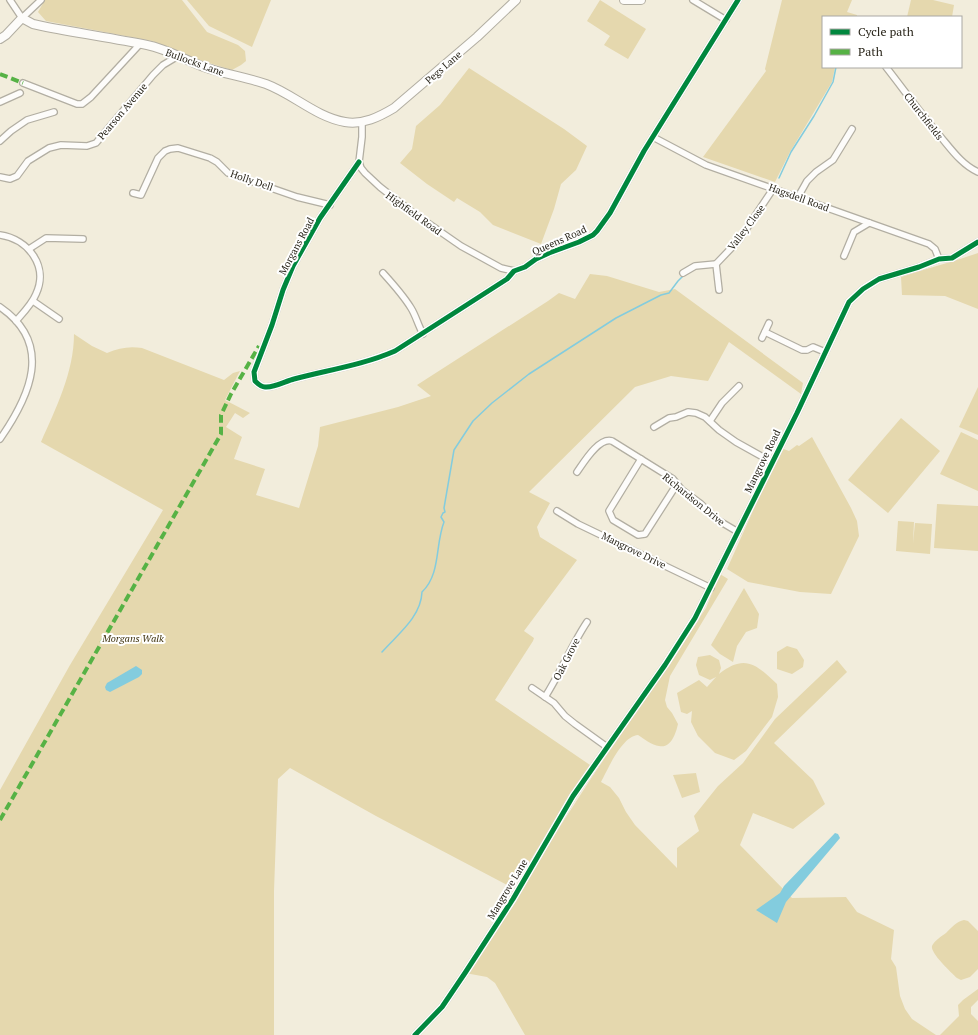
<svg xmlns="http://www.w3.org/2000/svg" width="978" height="1035" font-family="'PT Serif',serif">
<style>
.green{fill:#e5d8ae}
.water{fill:#83ccde}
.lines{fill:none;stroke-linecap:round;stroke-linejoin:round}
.stream{stroke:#83ccde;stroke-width:1.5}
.street-casing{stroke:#b2aea2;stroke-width:8}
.secondary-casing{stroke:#b2aea2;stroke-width:10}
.street{stroke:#fdfcfa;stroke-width:5.5}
.secondary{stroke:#fdfcfa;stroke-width:8}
.quiet{stroke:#56b245;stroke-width:4;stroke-dasharray:8 4;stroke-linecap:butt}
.cycleway-casing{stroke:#fff;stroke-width:8}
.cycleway{stroke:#00873e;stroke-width:5}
.labels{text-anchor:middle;stroke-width:4;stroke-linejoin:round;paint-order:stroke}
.street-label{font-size:10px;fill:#29251a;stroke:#fff}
.park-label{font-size:10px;font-style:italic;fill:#3f330e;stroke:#fff}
</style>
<rect width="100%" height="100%" fill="#f2eddc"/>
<g class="green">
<path d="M45 0H182L207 32 238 45 245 51 246 61 241 65 232 70 193 58 152 41 46 21 38 12Z"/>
<path d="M187 0H271L252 47 209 26Z"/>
<path d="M600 0 646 29 628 59 604 45 610 36 587 21Z"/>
<path d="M782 0H852L847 12 857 15V17H823V67H835L832 82 790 152 775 182 703 157 766 71 765 69Z"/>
<path d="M911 0H933L954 5 952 17H907Z"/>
<path d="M469 68 564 129 587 146 576 170 561 184 554 209 541 244 493 225 480 212 457 198 454 202 427 184 400 163 412 149 416 126 440 105Z"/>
<path d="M978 253V309L945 296 902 295 901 277C927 268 953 262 978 253Z"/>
<path d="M590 274 607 276 659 292 675 289 803 383 801 394 729 342 708 381 671 376 635 387 529 492 550 503 537 527 540 537 577 560 524 631 534 638 533 641 495 700 590 765 513 888 376 816 290 768 278 779 274 891V1035H0V790L70 665 163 510 41 442C56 408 74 372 74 334L92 346 107 353C119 348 129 346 142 348L224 380 233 373 240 371 225 400 250 413 243 418 235 413 226 427 242 437 234 459 265 469 256 495 299 508 318 446 320 427 398 407 431 396 417 385 548 301 559 293 575 299Z"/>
<path d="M978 387V435L959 427Z"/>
<path d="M901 418 940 451 888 513 848 480Z"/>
<path d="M961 432 978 440V491L940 474Z"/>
<path d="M812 437 851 508 857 521 859 536 831 594 800 592 748 582 727 569 781 448 789 451 797 445 799 446Z"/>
<path d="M937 504 978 506V551L934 548Z"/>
<path d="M898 521 914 522 913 543 915 523 932 524 930 554 896 551Z"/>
<path d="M720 574 728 579 670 676 665 700 667 707 672 713 678 724C676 733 671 749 659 746 652 745 644 739 638 735 622 736 608 769 601 782L610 787 619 798 626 812 635 825 677 868V848L699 831 694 816 718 786 743 763 775 719 837 660 847 672 774 743 813 780 825 804 793 829 753 813 740 845 792 898 846 897 857 912 894 930 891 959 896 967 900 996 905 1009 912 1019 936 1035H525L495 983 487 977 465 973 592 777 706 608Z"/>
<path d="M744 588 759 614 757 628 746 632 737 646 733 662 720 654 711 645Z"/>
<path d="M787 646 797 649 804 660 803 667 792 674 777 669V652Z"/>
<path d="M710 655 719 660 721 668 719 674C745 653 757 665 777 684L778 697 772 717 746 751 734 760 715 753 698 736 691 722 692 711 687 714 681 712 677 693 699 680 707 687 716 677 710 680 699 675 696 665 698 657Z"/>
<path d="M696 773 700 792 682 798 673 775Z"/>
<path d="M964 920 968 921 978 931V969L970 977 961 980 957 978C952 973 930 953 932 946 934 941 942 936 946 933 951 928 957 921 964 920Z"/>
<path d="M978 989V1000L971 1007V1014L978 1021V1035H940L959 1016 958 1005 963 1000Z"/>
</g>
<g class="water">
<path d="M136 666 142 670V674L139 677 110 692 106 690 105 687 107 683Z"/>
<path d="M835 833 838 834 840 838 786 902 777 923 756 910 780 893 784 886Z"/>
</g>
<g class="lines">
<g class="stream">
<path d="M858 17H886"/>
<path d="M891 17H894"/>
<path d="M779 178 791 152 814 116 833 82 836 67"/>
<path d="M382 652C398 634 421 617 422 592 441 574 435 545 444 522L441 517 443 513 445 512 444 508 454 450 473 421 492 403 529 374 616 318 661 295 669 293 678 281 684 275"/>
</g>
<g class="street-casing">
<g id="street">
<path d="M10 0 22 18 41 0"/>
<path d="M693 0 726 20"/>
<path d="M886 67C904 90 921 114 940 136 951 149 962 165 978 172"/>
<path d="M23 83 77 104H82L91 97 140 44"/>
<path d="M0 102 20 93"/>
<path d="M362 121V137L359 162 361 168 365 173 380 187 412 212 461 246 501 268 514 271"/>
<path d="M653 137 706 165 929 244 935 249 939 259"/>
<path d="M0 141 11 131 27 120 54 112"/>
<path d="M359 162 320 218 293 266 283 290 272 325 254 372 255 381C258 384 261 387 265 387 274 388 286 381 294 379 328 370 363 365 395 351L507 279 514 271 525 267 536 259 549 253 579 242 593 235 597 231 610 213 644 151 738 0"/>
<path d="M0 177 10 179 17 176 28 161 49 148 61 145 87 146 96 143 153 75 163 65 178 56"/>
<path d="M133 193 141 195 158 158 165 151 170 149 178 148 210 158 217 162 228 173 297 197 330 205"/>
<path d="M798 197 807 181 816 172 833 160 852 129"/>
<path d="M0 235C28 239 49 266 36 294 32 304 23 313 16 321"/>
<path d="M29 249 46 238 83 239"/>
<path d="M844 256 854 232 869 223"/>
<path d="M716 264 719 290"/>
<path d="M383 273C393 284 403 295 411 308 416 316 418 325 423 334"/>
<path d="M683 273 695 266 716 264 739 240 773 189"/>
<path d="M33 301 59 319"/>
<path d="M0 307C54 344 30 396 0 439"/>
<path d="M765 332 802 350H807L813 347 825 352"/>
<path d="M762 338 769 323"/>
<path d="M710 421 722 403 739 386"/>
<path d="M654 427 669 418 676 417 688 412 696 413 705 417 719 430 736 442 772 462"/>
<path d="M641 459 609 511 613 520 638 535 645 534 677 484"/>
<path d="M577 472C584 462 599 437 612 441L673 479 682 490 701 504 716 519 738 532"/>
<path d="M557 511 578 524 711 588"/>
<path d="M532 688 554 703 565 716 575 724 607 747"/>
<path d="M545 697C561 672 571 646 587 622"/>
<path d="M415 1035 442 1007 465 973 513 899 573 796 665 665 695 618 797 413 849 302 863 289 879 279 919 267 939 259 952 258 978 242"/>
</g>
</g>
<g class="secondary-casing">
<g id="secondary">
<path d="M624 0H641"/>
<path d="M0 39 6 35 22 18 33 24 42 26C77 33 112 38 147 45 167 49 185 60 204 67 224 74 245 77 266 84 293 94 316 117 345 122 363 125 379 117 394 108L477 37 516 0"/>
</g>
</g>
<use href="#street" class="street"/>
<use href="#secondary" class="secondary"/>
<g class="quiet">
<path d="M0 74 23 83"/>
<path d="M0 820 221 434V415L231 394 259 346"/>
</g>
<g class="cycleway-casing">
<g id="cycleway">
<path d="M359 162 320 218 293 266 283 290 272 325 254 372 255 381C258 384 261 387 265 387 274 388 286 381 294 379 328 370 363 365 395 351L507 279 514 271 525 267 536 259 549 253 579 242 593 235 597 231 610 213 644 151 738 0"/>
<path d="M415 1035 442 1007 465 973 513 899 573 796 665 665 695 618 797 413 849 302 863 289 879 279 919 267 939 259 952 258 978 242"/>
</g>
</g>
<use href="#cycleway" class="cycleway"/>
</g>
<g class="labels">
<g class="street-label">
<text transform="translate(195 62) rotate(20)" y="4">Bullocks Lane</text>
<text transform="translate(443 67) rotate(-41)" y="4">Pegs Lane</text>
<text transform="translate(122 111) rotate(-50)" y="4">Pearson Avenue</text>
<text transform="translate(924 116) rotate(52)" y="4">Churchfields</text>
<text transform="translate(252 180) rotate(19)" y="4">Holly Dell</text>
<text transform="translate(799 197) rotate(20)" y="4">Hagsdell Road</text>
<text transform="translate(414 213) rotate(36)" y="4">Highfield Road</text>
<text transform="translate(746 227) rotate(-53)" y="4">Valley Close</text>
<text transform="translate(559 240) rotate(-24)" y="4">Queens Road</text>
<text transform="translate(296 246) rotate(-62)" y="4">Morgans Road</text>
<text transform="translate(762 461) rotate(-64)" y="4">Mangrove Road</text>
<text transform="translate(694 499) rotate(39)" y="4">Richardson Drive</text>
<text transform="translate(634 550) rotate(26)" y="4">Mangrove Drive</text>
<text transform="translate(566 659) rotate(-63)" y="4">Oak Grove</text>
<text transform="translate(507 889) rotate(-59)" y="4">Mangrove Lane</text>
</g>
<g class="park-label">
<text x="133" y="642">Morgans Walk</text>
</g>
</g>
<rect x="822" y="16" width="140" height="52" fill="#ffffff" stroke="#a9a8a3"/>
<rect x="830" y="29" width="20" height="6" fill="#00873e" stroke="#a9a8a3"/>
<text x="858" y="36" font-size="12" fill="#29251a">Cycle path</text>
<rect x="830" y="49" width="20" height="6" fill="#56b245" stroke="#a9a8a3"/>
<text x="858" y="56" font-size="12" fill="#29251a">Path</text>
</svg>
